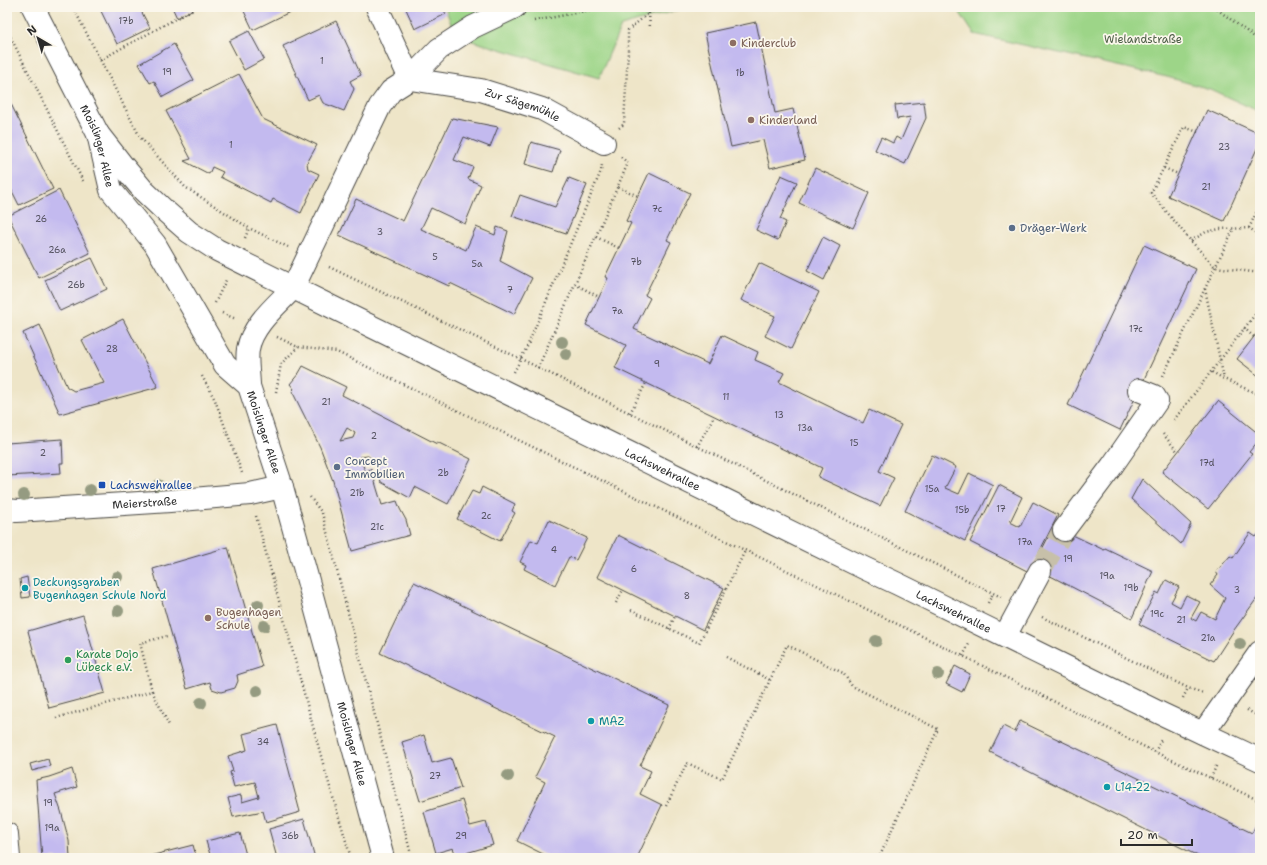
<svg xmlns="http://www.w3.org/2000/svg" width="1267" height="865" font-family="'Shantell Sans',sans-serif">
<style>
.green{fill:#9dd588;stroke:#64805a}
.building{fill:#c3baef;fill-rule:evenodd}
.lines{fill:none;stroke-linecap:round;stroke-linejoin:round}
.minor-tunnel{stroke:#c7c0a9;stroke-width:22;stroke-dasharray:22 11;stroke-linecap:butt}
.minor-casing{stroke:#484743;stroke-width:24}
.major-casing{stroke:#484743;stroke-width:24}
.path{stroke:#484743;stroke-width:2.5;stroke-dasharray:1 3;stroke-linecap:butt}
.minor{stroke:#fff;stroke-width:22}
.major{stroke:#fff;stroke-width:22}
.tree{fill:#959b81}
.education-dot{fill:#8d6e63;stroke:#fbf7ec;stroke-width:1.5}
.service-dot{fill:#5c6f8a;stroke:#fbf7ec;stroke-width:1.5}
.transit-dot{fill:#1a4fb4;stroke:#fbf7ec;stroke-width:1.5}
.culture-dot{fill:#0f9aa8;stroke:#fbf7ec;stroke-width:1.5}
.leisure-dot{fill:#2e9e5b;stroke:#fbf7ec;stroke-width:1.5}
.labels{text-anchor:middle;stroke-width:3.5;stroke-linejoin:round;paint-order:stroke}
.number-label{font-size:9px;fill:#514f5c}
.park-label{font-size:11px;fill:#4d5e47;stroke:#fbf7ec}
.education-label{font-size:11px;fill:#785e54;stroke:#fbf7ec;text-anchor:start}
.street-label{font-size:11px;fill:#2b2b2b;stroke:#fbf7ec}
.service-label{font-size:11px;fill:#4e5e75;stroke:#fbf7ec;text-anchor:start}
.transit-label{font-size:11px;fill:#164399;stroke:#fbf7ec;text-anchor:start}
.culture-label{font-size:11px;fill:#0d838f;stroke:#fbf7ec;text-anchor:start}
.leisure-label{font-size:11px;fill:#27864d;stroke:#fbf7ec;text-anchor:start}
</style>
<rect width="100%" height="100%" fill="#fbf7ec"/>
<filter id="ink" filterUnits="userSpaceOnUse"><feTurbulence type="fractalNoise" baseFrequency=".025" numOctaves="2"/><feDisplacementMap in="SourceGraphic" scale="8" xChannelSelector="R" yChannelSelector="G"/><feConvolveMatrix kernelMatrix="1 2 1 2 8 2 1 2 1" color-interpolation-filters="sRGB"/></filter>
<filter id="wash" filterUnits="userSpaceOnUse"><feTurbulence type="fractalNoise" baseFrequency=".012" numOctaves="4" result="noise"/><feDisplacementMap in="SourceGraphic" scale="16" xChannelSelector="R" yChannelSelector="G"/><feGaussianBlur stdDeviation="0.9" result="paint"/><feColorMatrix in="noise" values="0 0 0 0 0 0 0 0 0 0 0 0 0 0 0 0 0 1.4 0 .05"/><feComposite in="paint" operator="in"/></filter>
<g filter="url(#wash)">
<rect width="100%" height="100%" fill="#eee5c8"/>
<g class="green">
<path d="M445 7H689L621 26 599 78 472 41 451 24Z"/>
<path d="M956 7H1260V112L1210 89 1167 77 974 34Z"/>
</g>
<g id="blocks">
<g class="building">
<path d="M99 7H139L150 28 117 44Z"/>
<path d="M172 7H197L177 18Z"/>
<path d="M242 7H300L253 30Z"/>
<path d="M411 7H442L446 14 415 29 406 9Z"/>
<path d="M336 21 361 75 350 81 354 89 344 111 323 103 319 95 308 100 283 46Z"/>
<path d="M756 22 775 113 793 109 805 160 770 168 763 140 731 147 705 33Z"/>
<path d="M249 31 264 59 244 70 229 41Z"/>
<path d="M174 44 194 80 163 97 154 81 150 83 139 64Z"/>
<path d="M239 74 263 119 317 145 307 163 308 169 319 174 301 213 273 199 271 203 220 177 223 172 212 167 209 174 184 161 191 159 166 111Z"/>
<path d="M7 96 53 189 19 205 7 181Z"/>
<path d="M924 102 926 118 905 164 875 150 881 137 893 143 896 137 901 140 911 117 897 119 895 105Z"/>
<path d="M1207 110 1260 134V142L1224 221 1168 196Z"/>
<path d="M452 118 498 127 490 147 464 137 454 160 473 167 468 179 481 185 465 224 431 208 421 229 466 250 476 227 495 235 497 227 508 231 500 261 532 278 514 314 450 283 449 286 339 235 356 199 403 221Z"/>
<path d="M531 142 560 150 553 172 525 164Z"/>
<path d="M815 168 869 193 853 228 799 203Z"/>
<path d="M649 173 690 193 667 240 671 242 645 295 650 298 634 329 708 364 722 335 758 352 755 360 784 373 779 382 863 423 869 410 901 425 879 471 894 478 880 506 818 477 822 468 615 368 626 345 586 325 608 278 605 277 631 223 626 221Z"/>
<path d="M781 175 797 182 780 219 786 222 778 240 756 230Z"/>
<path d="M569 178 587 185 566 234 512 216 520 195 555 207Z"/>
<path d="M59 190 90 253 39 278 8 216Z"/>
<path d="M823 237 840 246 824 280 807 271Z"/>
<path d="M1144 245 1196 269 1120 430 1068 405Z"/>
<path d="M92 258 107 289 60 311 45 280Z"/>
<path d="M759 263 819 292 791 349 765 336 775 316 741 300Z"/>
<path d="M123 319 158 387 60 414 23 333 40 325 67 387 74 391 104 383 82 340Z"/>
<path d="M1260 329V377L1237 359Z"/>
<path d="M303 366 346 387 342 395 437 444V442L471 459 448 504 415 487 410 498 381 482 377 466 378 464 368 456 360 457 365 471 371 469 382 505 397 501 400 509 406 520 410 535 352 551 333 481 320 447 292 391 294 389 290 384 299 373ZM347 428 355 433 353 438 340 441Z"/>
<path d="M1218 401 1260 435V439L1249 452 1252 454 1208 509 1162 472Z"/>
<path d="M62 439 63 463H60L61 473 7 476V443Z"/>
<path d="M932 455 956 467 945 488 959 494 969 473 993 485 965 541 905 511Z"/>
<path d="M1142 479 1191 524 1181 544 1131 499Z"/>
<path d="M999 485 1022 497 1010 522 1020 527 1033 502 1058 515 1029 572 970 542Z"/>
<path d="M482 487 515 504 512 511 515 513 500 541 457 519 472 491 479 494Z"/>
<path d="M549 520 587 538 576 560 569 557 555 585 524 569 526 565 520 562 531 540 538 543Z"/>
<path d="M1054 526 1104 550 1105 548 1153 571 1132 618 1033 567Z"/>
<path d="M1260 532V594L1234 630 1214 661 1139 624 1156 592 1159 594 1166 580 1179 587 1171 602 1180 607 1186 595 1200 602 1191 618 1196 621 1201 612 1215 619 1225 598 1210 585 1218 575 1216 572 1230 556 1233 558 1250 533 1256 537Z"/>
<path d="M618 535 724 588 703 630 597 577Z"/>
<path d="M228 547 262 667 237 675 238 681 235 688 221 692 212 689 210 682 187 689 153 569Z"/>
<path d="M27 577 30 597 22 598 20 579Z"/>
<path d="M414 582 669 705 640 766 651 771 640 794 662 805 637 858H551L517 841 545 782 535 777 555 737 380 653Z"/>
<path d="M83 615 105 693 49 708 28 631Z"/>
<path d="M955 666 970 674 962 692 946 684Z"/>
<path d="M1020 721 1252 833 1258 821 1260 822V858H1202L990 752 1003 726 1015 732Z"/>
<path d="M277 725 300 812 266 822 263 811 233 817 228 798 241 795 242 802 259 797 255 782 234 787 230 772 233 771 228 756 247 750 243 734Z"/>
<path d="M424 735 432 763 451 758 461 788 420 801 402 742Z"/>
<path d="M48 759 50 766 32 771 30 764Z"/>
<path d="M72 769 77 787 55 794 61 811 69 841 70 858H42L36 780 49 777Z"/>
<path d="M462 800 470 826 486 822 493 845 456 856 453 848 436 853 424 812Z"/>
<path d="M304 819 315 858H277L269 829Z"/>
<path d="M240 833 246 855 233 858H211L206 841Z"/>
<path d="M193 845 196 856 187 858H142Z"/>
</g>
</g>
</g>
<g filter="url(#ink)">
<use href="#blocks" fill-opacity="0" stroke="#484743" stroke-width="1"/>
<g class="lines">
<path class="minor-tunnel" d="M1040 571 1064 530"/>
<g class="minor-casing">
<g id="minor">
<path d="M377 7 410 79"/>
<path id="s1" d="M410 79 481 90 542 109 604 143"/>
<path d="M293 288 380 106 391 91 410 79 439 49 473 27 515 7"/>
<path id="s2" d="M7 510 17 511 170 501 250 494 282 487"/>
<path d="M1064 530 1112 466 1157 401 1154 396 1139 390"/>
<path d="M1005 636 1040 571"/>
<path d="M1203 733 1260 652"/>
<path d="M7 834 9 858"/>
</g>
</g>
<g class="major-casing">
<g id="major">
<path id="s3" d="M33 7 98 134 111 190 155 244 225 365 249 386 282 487 307 577 383 858"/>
<path id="s4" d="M98 134 123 166 144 191 164 210 189 232 217 250 338 310 864 568 898 584 1162 714 1260 760"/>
<path d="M249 386C249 375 246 361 248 349 252 325 277 305 293 288"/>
</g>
</g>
<g class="path">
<path d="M73 7 140 137 185 187 249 228 288 247"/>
<path d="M1214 7 1260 41"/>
<path d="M649 13 650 28"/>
<path d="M534 21 606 7 649 12 705 7"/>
<path d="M7 30 84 183"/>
<path d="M100 60 197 7"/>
<path d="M619 128 624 124 628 51V30L649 13"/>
<path d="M1198 132 1184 127 1151 193 1191 241 1215 267 1260 273"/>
<path d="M1164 168 1178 174"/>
<path d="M618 187 638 196"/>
<path d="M1249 228 1260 205"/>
<path d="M596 237 619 248"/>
<path d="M245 238 249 228"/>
<path d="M1191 241 1206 232 1220 229 1249 228 1260 235"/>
<path d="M329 267 521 359 1001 597"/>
<path d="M575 284 599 297"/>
<path d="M1205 289 1224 379"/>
<path d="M215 303 226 280"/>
<path d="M222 313 236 319"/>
<path d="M1244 328 1254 337"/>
<path d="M277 337 298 347 337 352 963 656 1155 752 1260 801"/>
<path d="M538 368 628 163 621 157"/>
<path d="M514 372 527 347 601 171 602 165"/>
<path d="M1212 372 1224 379 1260 395"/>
<path d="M202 376 215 400 242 473"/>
<path d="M1163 376 1234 228"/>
<path d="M276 392 281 364 298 347"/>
<path d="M630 413 646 383"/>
<path d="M1174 420 1260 308"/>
<path d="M1163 434 1178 452"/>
<path d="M697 447 714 416"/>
<path d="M310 497 322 513 412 858"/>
<path d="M256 516 324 767 351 858"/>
<path d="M616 603 623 590"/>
<path d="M988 603 993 593"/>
<path d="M631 610 699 643 745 551"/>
<path d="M1042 617 1188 688 1203 693"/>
<path d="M669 629 675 616"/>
<path d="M963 656 969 644"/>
<path d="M726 657 770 680"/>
<path d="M152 691 140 643 167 636"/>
<path d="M1183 698 1188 688"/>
<path d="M1247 710 1260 717"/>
<path d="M56 718 152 691 170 727"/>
<path d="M1155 752 1162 738"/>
<path d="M1211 778 1217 764"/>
<path d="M666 806 687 763 722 779 787 645 843 673 852 686 938 729 879 858"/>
</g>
<use href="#minor" class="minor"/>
<use href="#major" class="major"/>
</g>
<g class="tree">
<circle cx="562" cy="342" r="6"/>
<circle cx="566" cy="354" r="6"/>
<circle cx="158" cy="485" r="6"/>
<circle cx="90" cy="490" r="6"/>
<circle cx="24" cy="495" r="6"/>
<circle cx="117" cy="577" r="6"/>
<circle cx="258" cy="605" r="6"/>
<circle cx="118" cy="611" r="6"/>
<circle cx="264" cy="626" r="6"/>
<circle cx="876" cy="641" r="6"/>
<circle cx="1240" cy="644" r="6"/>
<circle cx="938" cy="674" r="6"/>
<circle cx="257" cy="691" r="6"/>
<circle cx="201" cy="703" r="6"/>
<circle cx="508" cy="776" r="6"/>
</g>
</g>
<g class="education-dot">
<circle cx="733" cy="43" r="4"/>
<circle cx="751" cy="120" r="4"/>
<circle cx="208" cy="618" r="4"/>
</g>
<g class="service-dot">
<circle cx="1012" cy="228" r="4"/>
<circle cx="337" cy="467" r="4"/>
</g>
<rect class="transit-dot" x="98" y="481" width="8" height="8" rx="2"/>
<g class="culture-dot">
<circle cx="25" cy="588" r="4"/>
<circle cx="591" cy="721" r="4"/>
<circle cx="1107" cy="787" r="4"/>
</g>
<circle class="leisure-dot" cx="68" cy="660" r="4"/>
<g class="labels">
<g class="number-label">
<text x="126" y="24">17b</text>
<text x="322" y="64">1</text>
<text x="167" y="75">19</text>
<text x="740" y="76">1b</text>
<text x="231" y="148">1</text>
<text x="1224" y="150">23</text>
<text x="1206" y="190">21</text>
<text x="657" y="212">7c</text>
<text x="41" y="222">26</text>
<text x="380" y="235">3</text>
<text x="57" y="253">26a</text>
<text x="435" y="260">5</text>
<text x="636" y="265">7b</text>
<text x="477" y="267">5a</text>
<text x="76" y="288">26b</text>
<text x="510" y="293">7</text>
<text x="617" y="314">7a</text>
<text x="1136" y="332">17c</text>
<text x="112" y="352">28</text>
<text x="657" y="367">9</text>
<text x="726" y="400">11</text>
<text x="326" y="405">21</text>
<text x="779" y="418">13</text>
<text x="805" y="431">13a</text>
<text x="374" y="439">2</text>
<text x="854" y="446">15</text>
<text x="43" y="456">2</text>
<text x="1207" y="466">17d</text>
<text x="443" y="476">2b</text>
<text x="932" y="492">15a</text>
<text x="357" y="496">21b</text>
<text x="1001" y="512">17</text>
<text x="962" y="513">15b</text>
<text x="486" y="519">2c</text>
<text x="377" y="530">21c</text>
<text x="1025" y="545">17a</text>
<text x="554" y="553">4</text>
<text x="1068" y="562">19</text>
<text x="634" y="572">6</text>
<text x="1107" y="579">19a</text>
<text x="1131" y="591">19b</text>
<text x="1237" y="593">3</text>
<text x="687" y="599">8</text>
<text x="1157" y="617">19c</text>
<text x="1181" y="623">21</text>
<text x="1208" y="641">21a</text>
<text x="263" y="745">34</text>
<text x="435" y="779">27</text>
<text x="48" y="806">19</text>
<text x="52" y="831">19a</text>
<text x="290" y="839">36b</text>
<text x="461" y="839">29</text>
</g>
<g class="park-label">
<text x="1143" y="43">Wielandstraße</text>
</g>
<g class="education-label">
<text x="741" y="47">Kinderclub</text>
<text x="759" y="124">Kinderland</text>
<text x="216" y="616">Bugenhagen<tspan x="216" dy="13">Schule</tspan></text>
</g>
<g class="street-label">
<text dy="4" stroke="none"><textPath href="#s1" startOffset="116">Zur Sägemühle</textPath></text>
<text dy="4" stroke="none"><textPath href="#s3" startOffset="154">Moislinger Allee</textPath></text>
<text dy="4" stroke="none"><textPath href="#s3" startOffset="490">Moislinger Allee</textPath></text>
<text dy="4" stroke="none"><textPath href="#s4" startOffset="664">Lachswehrallee</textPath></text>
<text dy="4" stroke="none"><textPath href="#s2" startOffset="138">Meierstraße</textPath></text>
<text dy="4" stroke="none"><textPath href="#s4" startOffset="988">Lachswehrallee</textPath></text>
<text dy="4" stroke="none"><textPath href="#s3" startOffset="814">Moislinger Allee</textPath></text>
</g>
<g class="service-label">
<text x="1020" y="232">Dräger-Werk</text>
<text x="345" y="465">Concept<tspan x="345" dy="13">Immobilien</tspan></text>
</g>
<g class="transit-label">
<text x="110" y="489">Lachswehrallee</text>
</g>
<g class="culture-label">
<text x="33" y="586">Deckungsgraben<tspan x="33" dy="13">Bugenhagen Schule Nord</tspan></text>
<text x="599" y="725">MAZ</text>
<text x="1115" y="791">L14-22</text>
</g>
<g class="leisure-label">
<text x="76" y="658">Karate Dojo<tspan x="76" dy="13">Lübeck e.V.</tspan></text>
</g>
</g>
<rect width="1267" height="865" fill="none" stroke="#fbf7ec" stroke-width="24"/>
<g transform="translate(38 38) rotate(322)" stroke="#fbf7ec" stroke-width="3" paint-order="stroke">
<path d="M0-3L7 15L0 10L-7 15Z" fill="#2b2b2b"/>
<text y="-6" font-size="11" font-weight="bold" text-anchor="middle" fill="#2b2b2b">N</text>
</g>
<path d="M1121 839v6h71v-6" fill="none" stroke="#2b2b2b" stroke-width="2"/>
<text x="1127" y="839" font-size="12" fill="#2b2b2b" stroke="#fbf7ec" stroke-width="3" paint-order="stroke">20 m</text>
</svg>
